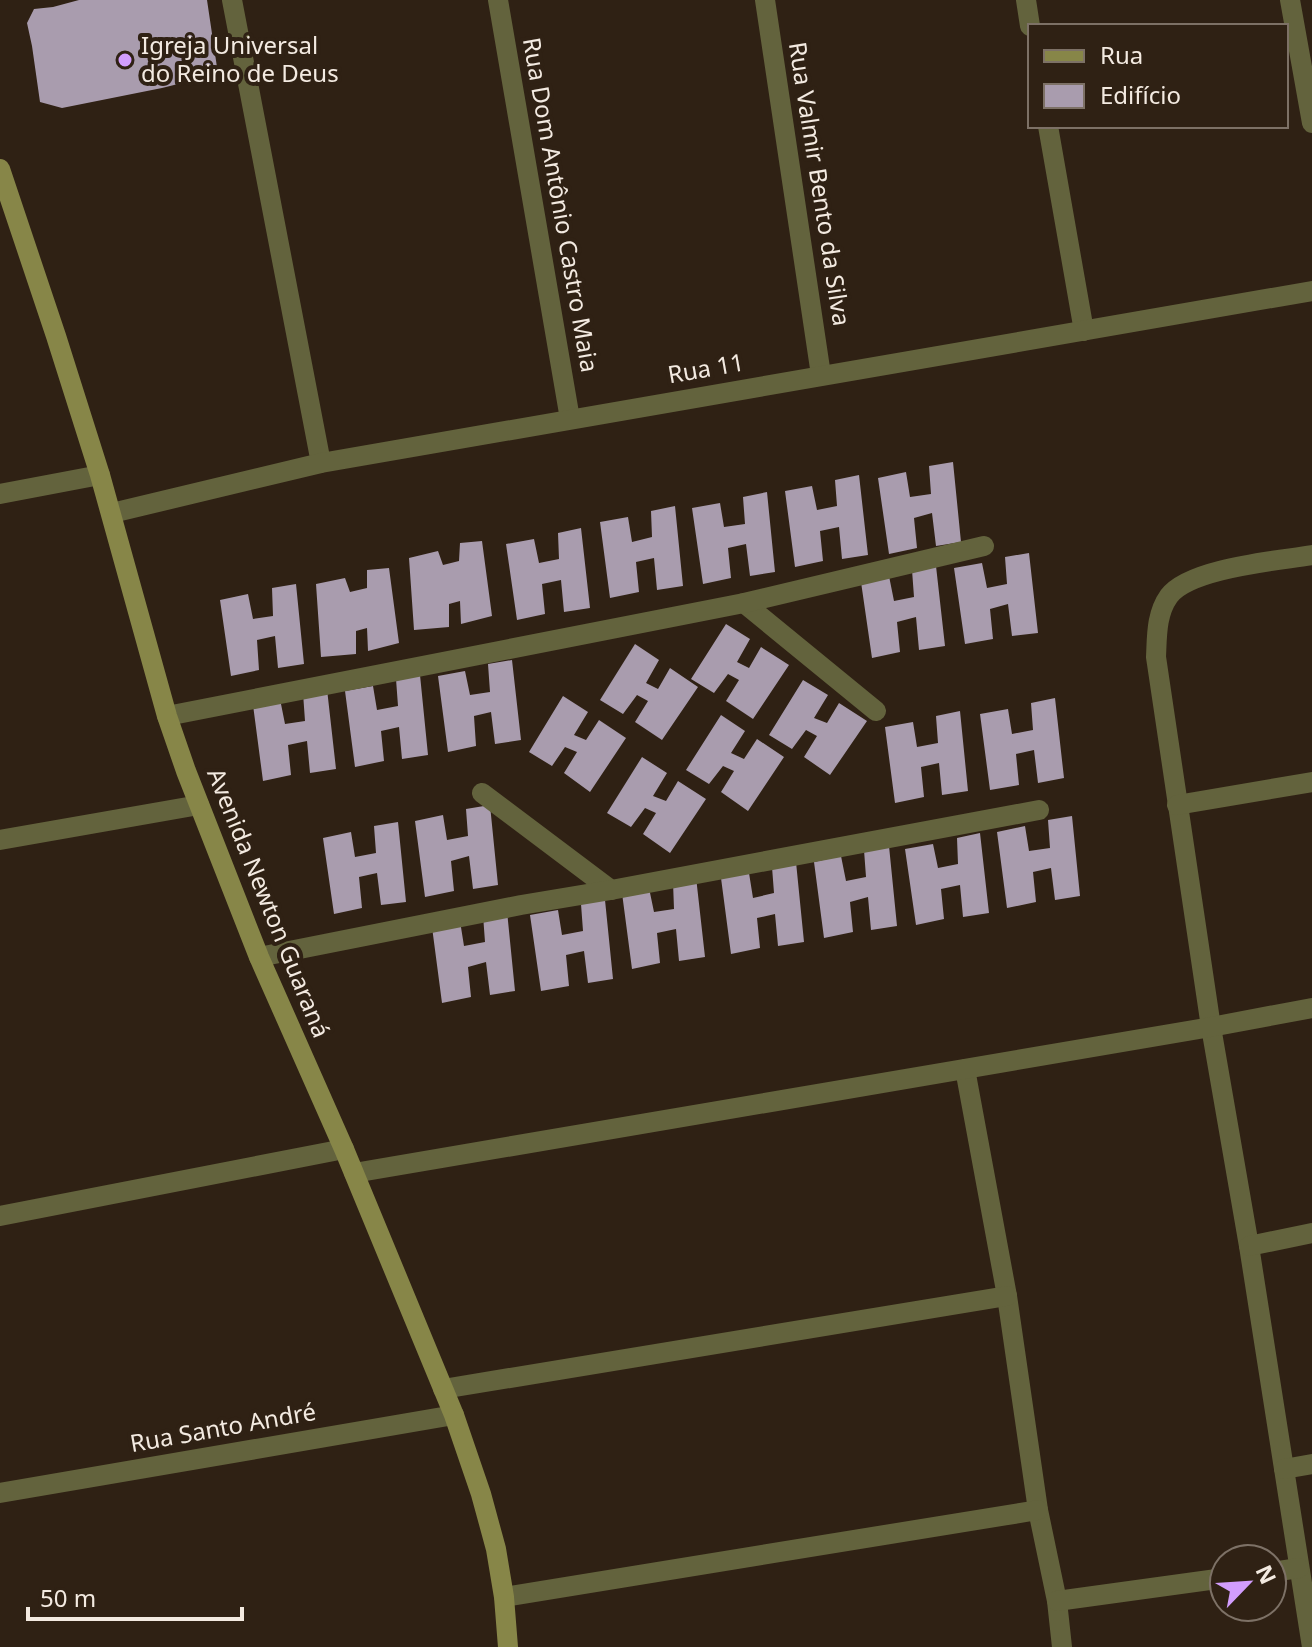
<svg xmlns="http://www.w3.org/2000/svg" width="1312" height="1647" font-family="'Noto Sans',sans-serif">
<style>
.building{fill:#a99cae}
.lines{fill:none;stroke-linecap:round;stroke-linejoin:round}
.minor{stroke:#63633d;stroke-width:20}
.secondary{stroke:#878648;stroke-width:20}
.poi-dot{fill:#d29dfd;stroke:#2f2114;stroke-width:3}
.labels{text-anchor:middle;stroke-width:8;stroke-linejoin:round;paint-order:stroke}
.poi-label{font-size:24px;fill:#f3eae1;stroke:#2f2114;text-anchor:start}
.street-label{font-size:24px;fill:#f3eae1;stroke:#2f2114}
</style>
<rect width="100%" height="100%" fill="#2f2114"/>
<g class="building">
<path d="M79 0H207L218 74 162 88 62 108 40 102 32 46 27 23 34 9 53 7Z"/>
<path d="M953 462 961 542 936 546 932 513 914 518 917 548 889 554 878 478 906 472 910 497 931 494 929 466Z"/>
<path d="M859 475 868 555 842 559 839 527 820 531 823 561 795 567 785 491 812 486 817 510 837 506 835 480Z"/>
<path d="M767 492 775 572 750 576 746 544 728 548 731 578 703 584 692 508 720 503 724 527 745 524 743 497Z"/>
<path d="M675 506 683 586 657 590 654 558 636 562 639 592 610 598 600 522 628 517 632 542 652 537 651 511Z"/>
<path d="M581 528 590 608 564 612 561 580 542 584 545 614 517 620 506 544 534 539 539 563 559 559 558 533Z"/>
<path d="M482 541 492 616 461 624 460 601 449 604V627L414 630 409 558 438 551 443 565 459 561 460 543Z"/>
<path d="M1029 553 1038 633 1012 636 1008 604 990 609 993 639 965 644 954 568 982 563 987 588 1007 584 1005 557Z"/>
<path d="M936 566 945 646 919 650 916 617 897 622 900 652 872 658 861 582 889 576 894 601 914 597 912 570Z"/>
<path d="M389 568 399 643 368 651 367 628 356 631V654L321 657 316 584 345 578 350 592 367 588V570Z"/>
<path d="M296 584 304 664 278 668 275 636 257 640 259 670 231 676 220 600 248 594 253 619 273 616 272 588Z"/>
<path d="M726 624 750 639 737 662 749 668 761 647 789 665 753 719 726 701 739 680 728 674 714 693 691 679Z"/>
<path d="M635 644 659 660 646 683 658 689 670 668 698 687 662 740 635 722 648 701 637 695 623 714 600 700Z"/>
<path d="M512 660 521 740 495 744 491 712 474 716 476 746 448 752 438 676 465 671 470 695 490 692 488 664Z"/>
<path d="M420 675 428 755 402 759 399 727 381 731 384 761 355 767 345 691 373 686 377 710 398 706 396 679Z"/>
<path d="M803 680 828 695 814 718 827 723 839 703 867 721 830 775 804 757 817 736 806 730 792 749 769 735Z"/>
<path d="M327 689 336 769 310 773 307 741 288 745 291 775 263 781 253 705 280 699 285 724 305 721 303 693Z"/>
<path d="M563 696 588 712 574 735 586 740 599 720 626 738 590 792 564 773 577 752 565 747 552 766 529 752Z"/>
<path d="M1055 698 1064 778 1038 783 1034 750 1016 754 1019 785 990 790 980 714 1008 709 1012 734 1033 730 1031 703Z"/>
<path d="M960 711 968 791 942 795 939 763 921 767 924 797 895 803 885 727 913 722 917 747 938 743 936 716Z"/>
<path d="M721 715 745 731 731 753 744 759 757 739 784 757 748 811 721 792 734 771 723 766 709 784 686 770Z"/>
<path d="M642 757 667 773 653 796 666 801 678 781 706 799 670 853 643 834 656 813 645 808 631 827 607 813Z"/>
<path d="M490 805 498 885 473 889 469 856 451 861 454 891 425 897 415 821 443 815 447 840 468 836 466 809Z"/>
<path d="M1072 816 1080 896 1055 900 1051 868 1033 872 1036 902 1007 908 997 832 1025 826 1029 851 1050 848 1048 820Z"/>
<path d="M398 822 406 902 381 905 377 873 359 877 362 908 334 914 323 838 351 832 355 857 376 853 374 826Z"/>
<path d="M980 833 989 913 963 917 960 885 941 889 944 919 916 925 905 849 933 844 938 868 958 864 957 838Z"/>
<path d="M889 846 897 926 871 930 868 897 850 902 853 932 824 938 814 862 841 856 846 881 866 877 864 850Z"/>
<path d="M796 862 804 942 778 946 775 914 757 918 760 948 731 954 721 878 749 873 753 898 774 893 772 867Z"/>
<path d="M696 877 705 957 679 961 676 929 657 933 660 963 632 969 622 893 649 888 654 912 674 909 673 882Z"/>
<path d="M605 900 613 979 588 983 584 951 566 955 569 986 541 991 530 915 558 910 562 935 583 931 581 904Z"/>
<path d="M507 911 515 991 490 995 486 962 468 967 471 997 442 1003 432 927 460 921 464 946 485 942 483 915Z"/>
</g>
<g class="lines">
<g class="minor">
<path d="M232 0 321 463"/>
<path d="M498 0 570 419"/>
<path d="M765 0 821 375"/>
<path d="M1026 0 1030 26"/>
<path d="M1290 0 1312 123"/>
<path d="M1048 126 1084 331"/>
<path d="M0 494 100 475"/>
<path d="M112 513 321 463 1312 291"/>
<path d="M1312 555C1277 561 1190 568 1169 596 1156 614 1157 637 1156 657L1211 1027 1249 1246 1312 1647"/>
<path d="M744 603 876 711"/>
<path d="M167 716 744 603 984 546"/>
<path d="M482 793 611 890"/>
<path d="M1177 805 1312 782"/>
<path d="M0 840 199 805"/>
<path d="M259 957 521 905 611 890 1039 810"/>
<path d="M965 1069 1007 1296 1038 1510 1057 1601 1062 1647"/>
<path d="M354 1173 1211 1027 1312 1008"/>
<path d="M0 1216 344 1149"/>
<path d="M1249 1246 1312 1233"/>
<path d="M443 1389 1007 1296"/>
<path d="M1284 1469 1312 1464"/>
<path d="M0 1493 454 1415"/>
<path d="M1272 1572 1299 1568"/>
<path d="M504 1597 1038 1510"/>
<path d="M1057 1601 1224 1578"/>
</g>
<path class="secondary" d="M0 169 56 336 100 475 167 716 186 771 259 957 344 1149 454 1415 481 1494 496 1549 504 1597 508 1647"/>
</g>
<circle class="poi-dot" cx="125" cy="60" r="8"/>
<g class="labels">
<g class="poi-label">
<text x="141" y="54">Igreja Universal<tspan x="141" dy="28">do Reino de Deus</tspan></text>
</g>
<g class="street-label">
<text transform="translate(819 184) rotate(81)" y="8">Rua Valmir Bento da Silva</text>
<text transform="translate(560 205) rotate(80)" y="8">Rua Dom Antônio Castro Maia</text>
<text transform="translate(706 369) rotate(-10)" y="8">Rua 11</text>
<text transform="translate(268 903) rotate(68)" y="8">Avenida Newton Guaraná</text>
<text transform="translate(223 1428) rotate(-10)" y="8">Rua Santo André</text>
</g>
</g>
<rect x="1028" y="24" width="260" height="104" fill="#2f2114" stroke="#7d7166" stroke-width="2"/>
<rect x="1044" y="50" width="40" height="12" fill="#878648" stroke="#7d7166" stroke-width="2"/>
<text x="1100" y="64" font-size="24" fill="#f3eae1">Rua</text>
<rect x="1044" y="84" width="40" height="24" fill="#a99cae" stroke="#7d7166" stroke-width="2"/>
<text x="1100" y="104" font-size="24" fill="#f3eae1">Edifício</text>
<g transform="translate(1248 1583) rotate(65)"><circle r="38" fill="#2f2114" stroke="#7d7166" stroke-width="2"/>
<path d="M0-6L14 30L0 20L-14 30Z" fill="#d29dfd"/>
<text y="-12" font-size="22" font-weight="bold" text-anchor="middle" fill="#f3eae1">N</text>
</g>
<path d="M28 1607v12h214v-12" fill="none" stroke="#f3eae1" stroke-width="4"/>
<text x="40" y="1607" font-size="24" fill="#f3eae1" stroke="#2f2114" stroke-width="6" paint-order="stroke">50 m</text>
</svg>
